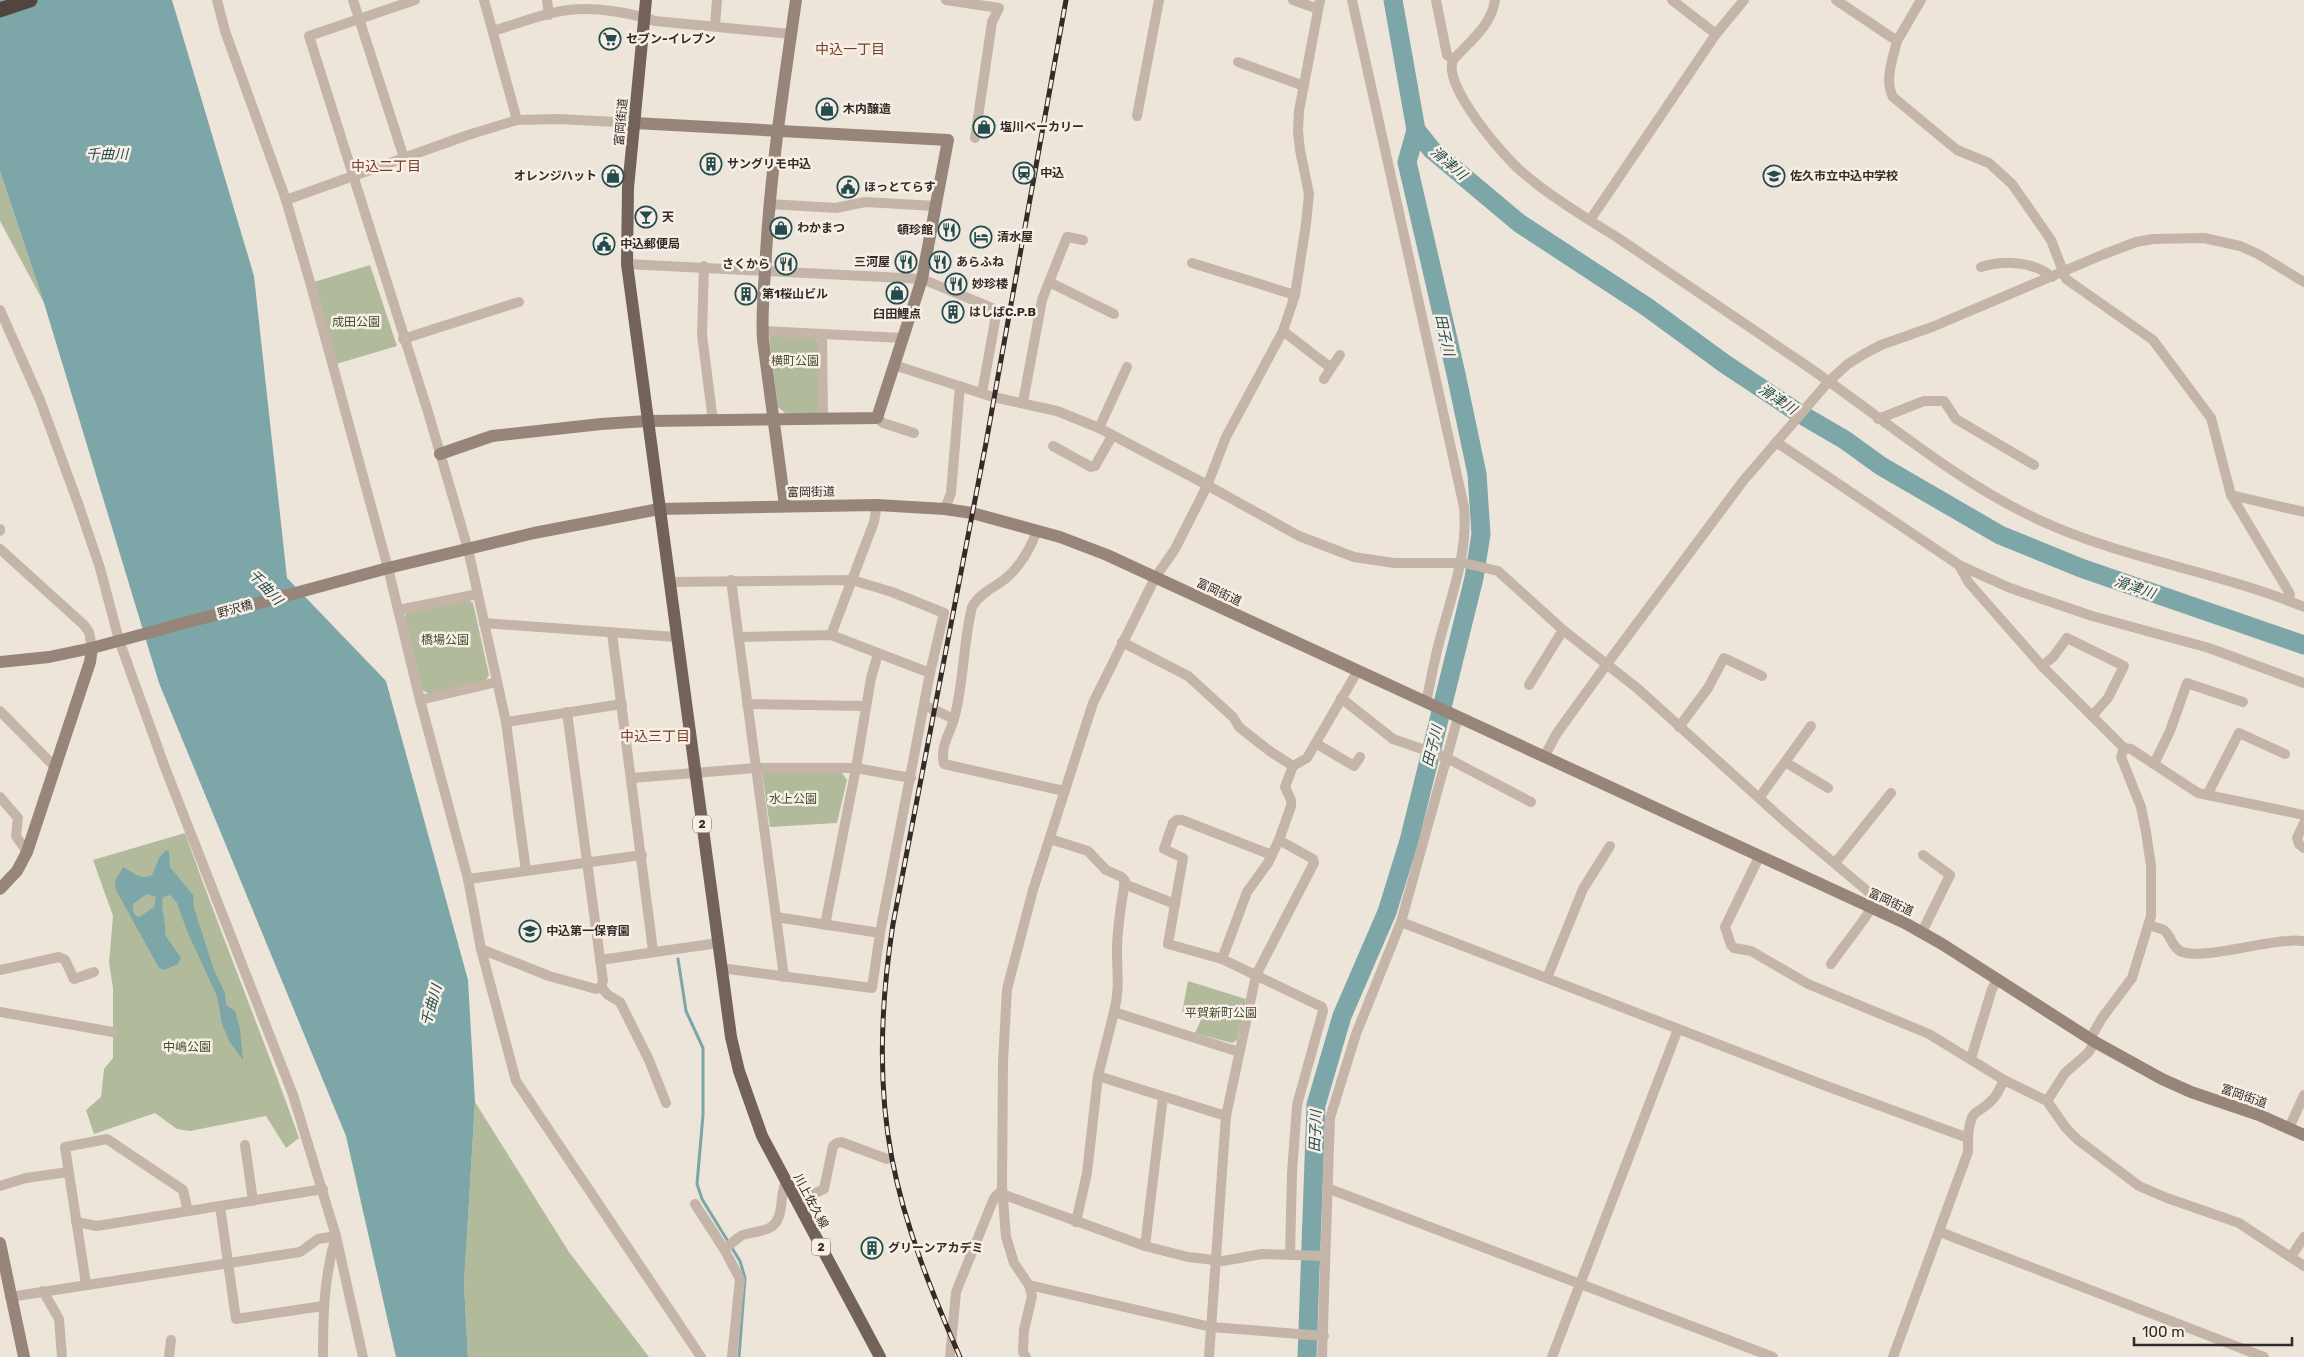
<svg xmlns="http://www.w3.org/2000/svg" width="2304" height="1357" font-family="Rubik,'Noto Sans JP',sans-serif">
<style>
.green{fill:#b1bb9c}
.water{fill:#7da6a8;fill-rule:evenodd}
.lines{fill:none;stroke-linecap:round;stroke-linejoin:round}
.stream{stroke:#7da6a8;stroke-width:3}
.river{stroke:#7da6a8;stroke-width:19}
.street{stroke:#c5b5a8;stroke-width:10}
.secondary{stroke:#98857a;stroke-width:12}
.primary{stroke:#73625a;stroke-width:12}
.highway{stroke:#52453f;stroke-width:15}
.rail-casing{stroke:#322b27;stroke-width:5}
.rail{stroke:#f7efe6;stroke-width:3;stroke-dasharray:9;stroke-linecap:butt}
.labels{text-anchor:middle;stroke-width:5;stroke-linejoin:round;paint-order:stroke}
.shield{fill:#f7efe6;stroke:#6d6660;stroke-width:1}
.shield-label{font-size:11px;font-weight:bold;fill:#322b27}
.poi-label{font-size:12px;font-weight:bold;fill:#322b27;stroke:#f7efe6;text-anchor:start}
.street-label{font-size:12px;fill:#322b27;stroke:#f7efe6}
.park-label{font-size:12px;fill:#424e2e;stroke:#f7efe6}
.neighbourhood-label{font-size:14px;fill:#783c29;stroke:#f7efe6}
.water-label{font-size:14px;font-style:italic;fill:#224c4f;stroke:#f7efe6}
</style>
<rect width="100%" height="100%" fill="#eee5da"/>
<g class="green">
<path d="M0 171 44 303 0 221Z"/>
<path d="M370 265 397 346 336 364 314 282Z"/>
<path d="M774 335 815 337 818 342V413H785L778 407 769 337Z"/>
<path d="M468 600 473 603 489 675 486 680 430 694 422 690 403 618 409 611Z"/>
<path d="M762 773H842L847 780 837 823 770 827Z"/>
<path d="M185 833C221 935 263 1036 299 1138L286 1148 266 1116 190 1131 177 1129 155 1113 94 1134 86 1110 101 1097 104 1069 113 1058V988L109 963 113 916 93 860Z"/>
<path d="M1188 981 1246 999 1237 1040 1232 1043 1195 1033 1201 1020 1182 1012Z"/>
<path d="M475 1102 569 1252 649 1357H468L464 1284Z"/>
</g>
<g class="water">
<path d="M0 0H172L254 276 287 578 386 681 468 980 475 1102 464 1284 468 1357H396L346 1136 159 683 44 303 0 171Z"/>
<path d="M166 850 169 851 170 867 193 895 194 908 214 970 225 993 226 1005 235 1011 240 1029 243 1060 229 1041 222 1024 217 996 187 931 177 903 170 895 163 897C160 911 167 922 165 935L181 958 178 964 164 970 159 968 116 890 115 881 123 867C134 872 139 881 152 875L159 858ZM147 894 156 897 154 907 139 917C133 915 133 910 133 904Z"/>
</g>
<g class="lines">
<path class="stream" d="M678 959 686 1011 703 1048V1115L697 1184 702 1199 740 1261 745 1278 739 1357"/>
<g class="river">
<path d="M1393 0 1416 130 1432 150 1519 223 1647 307 1725 364 1797 412 1845 440 1881 466 2000 535 2081 568 2304 645"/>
<path d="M1307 1357 1316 1105 1342 1016 1387 912 1409 841 1474 578 1481 534 1477 474 1456 374 1407 162 1416 130"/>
</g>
<g class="street">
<path d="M217 0 225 31 286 200 310 282 388 568 420 700 468 879 481 949 549 976 596 989 601 987 603 981 567 712"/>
<path d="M353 0 404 158"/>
<path d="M415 0 309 36 428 412 468 549 506 722 526 871"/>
<path d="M484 0 517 120"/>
<path d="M547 0 549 15"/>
<path d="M946 0 999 8 992 22 975 138"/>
<path d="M1293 0 1318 9"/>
<path d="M1352 0 1464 507C1468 551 1453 591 1442 632 1435 655 1431 679 1426 703"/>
<path d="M1436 0 1447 55 1453 60"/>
<path d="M1495 0C1492 25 1469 42 1453 60 1442 85 1503 156 1522 172 1552 198 1588 219 1621 240 1680 280 1739 320 1798 360 1877 413 1950 478 2037 519 2122 559 2217 571 2304 607"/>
<path d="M1672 0 1716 34"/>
<path d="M1836 0 1897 41C1893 58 1884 81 1893 97L1957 150 1989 163 2012 184 2051 240 2066 279 2153 340 2211 418 2231 495 2290 594 2289 601"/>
<path d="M715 26 717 0"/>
<path d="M493 31C517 24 543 13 568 10 595 7 629 12 655 21L791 34"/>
<path d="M1897 41 1921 0"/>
<path d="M1238 62 1304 86"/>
<path d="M1137 116 1159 0"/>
<path d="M286 200 468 135 517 120 559 119 635 123"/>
<path d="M769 204 836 208 865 202 936 206"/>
<path d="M1590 220 1716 34 1744 0"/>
<path d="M1192 263 1295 295"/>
<path d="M627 264 922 279 997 310 982 393"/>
<path d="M704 266 702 335 713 421"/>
<path d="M1981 267C2004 260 2033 261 2052 277"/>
<path d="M1049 282 1067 237 1083 240"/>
<path d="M0 310 40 400 79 506 100 568 119 640 164 765 293 1095 336 1236 363 1357"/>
<path d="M763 331 902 338"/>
<path d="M1283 331 1331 368 1340 355"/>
<path d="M822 334 823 418"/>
<path d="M403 339 519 302"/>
<path d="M894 365 993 397 1057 411 1099 428 1196 479 1299 536 1354 557 1394 563H1464L1498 571 1563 630 1637 688 1790 826 1871 894 1875 901C1873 910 1839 952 1831 964"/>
<path d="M1324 379 1331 368"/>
<path d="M1023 402 1042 300 1049 282 1114 314"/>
<path d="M877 418 883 423 914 433"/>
<path d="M1878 419 1924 401H1944L1956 419 2034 465"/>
<path d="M1099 428 1127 367"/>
<path d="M1776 442 1959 565 2010 588 2092 616 2209 648 2304 683"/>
<path d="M1053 446 1091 467 1095 466 1112 436"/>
<path d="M2231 495 2304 512"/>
<path d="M945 509 951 493 960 386"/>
<path d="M0 529V531"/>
<path d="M1037 531C1030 549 1020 567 1005 579 993 588 979 594 972 607 963 643 964 683 954 719 949 736 940 746 944 764L1064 791"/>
<path d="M0 549 84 625 89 632 92 648"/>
<path d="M1959 565 1969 583 2042 666 2124 748 2131 749 2198 793 2304 815"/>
<path d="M731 580 784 977"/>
<path d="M669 582 852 580 892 592 944 613 930 673"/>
<path d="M399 610 478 594"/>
<path d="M484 623 676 637"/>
<path d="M612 633 653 951"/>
<path d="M831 635 874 522 877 505"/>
<path d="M1122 642 1188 676 1233 717 1239 727 1271 752 1293 766"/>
<path d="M2042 666 2053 657 2067 638 2124 666 2108 698 2092 716"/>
<path d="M1529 685 1563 630"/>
<path d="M1341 698 1393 739 1445 757 1531 802"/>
<path d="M420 700 497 682"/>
<path d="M747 704 866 706"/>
<path d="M924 705 954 719"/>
<path d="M0 711 55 767"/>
<path d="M506 722 622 704"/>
<path d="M1679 727 1708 688 1724 658 1762 676"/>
<path d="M1317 744 1354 766 1360 757"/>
<path d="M1544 757 1557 733 1612 657 1743 481 1829 381 1848 364 1864 354 1881 345 1932 327 2102 255 2136 242 2153 239 2204 238 2240 246 2258 254 2304 282"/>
<path d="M1785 762 1828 788"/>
<path d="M2154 764 2170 731 2187 683 2243 702"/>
<path d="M632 778 756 768H856L911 778"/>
<path d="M2207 795 2239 733 2285 754"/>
<path d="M0 797 18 818 16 836 27 852"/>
<path d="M1759 798 1811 726"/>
<path d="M2304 823 2297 838 2299 844 2304 848"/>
<path d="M1050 839 1088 851 1106 870 1122 877 1125 881C1121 904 1117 927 1117 951 1117 975 1120 987 1114 1012"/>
<path d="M1759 857 1725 927 1731 945 1734 948 1751 951 1808 984 1929 1034 2004 1080 2047 1101 2066 1128 2078 1140 2139 1186 2167 1198 2239 1223 2304 1266"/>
<path d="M1835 863 1891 793"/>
<path d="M468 879 642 855"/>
<path d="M1124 884 1175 904 1168 944 1222 959 1322 1007 1323 1011 1297 1105 1292 1173 1290 1255"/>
<path d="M1175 904 1183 858 1164 849 1173 823 1177 820H1182L1272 855"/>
<path d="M776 917 880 933"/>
<path d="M1401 922 1821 1084 1968 1138V1152L1893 1357"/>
<path d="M825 925 856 768 871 678 878 654"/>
<path d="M2149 925 2164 930C2171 936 2171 945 2180 951 2199 961 2265 941 2288 941 2293 940 2299 941 2304 941"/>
<path d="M1922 932 1950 875 1923 855"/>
<path d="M481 949 516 1081 701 1357"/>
<path d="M1222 959 1247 892 1268 863 1279 840"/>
<path d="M600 960 718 943"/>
<path d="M721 968 872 988 880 933 930 673 831 635 739 637"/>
<path d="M0 970 59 957 65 960 74 979 94 972"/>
<path d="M1547 978 1583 889 1610 846"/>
<path d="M601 987 608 995 620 1002 649 1060 666 1103"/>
<path d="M0 1012 113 1032"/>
<path d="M2090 1039 2102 1018 2132 978 2151 916V866L2146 832 2141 807 2121 757 2124 748"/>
<path d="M1971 1058 1992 989 1997 980"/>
<path d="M1098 1076 1226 1116"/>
<path d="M2047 1101 2065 1073 2088 1053 2095 1042"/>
<path d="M2289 1128 2304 1095"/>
<path d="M1968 1138C1971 1104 1977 1118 1994 1098 1998 1093 2001 1086 2004 1080"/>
<path d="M245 1145 253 1201"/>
<path d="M0 1186 26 1178 68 1172"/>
<path d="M1327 1188 1773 1357"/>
<path d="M797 1202 824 1189 833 1146 837 1143 841 1142 887 1159"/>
<path d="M695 1204 724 1249 740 1279 732 1357"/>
<path d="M220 1206 236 1319 323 1306"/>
<path d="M76 1222 97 1226 323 1189"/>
<path d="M1076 1222 1087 1173 1098 1076 1114 1012 1239 1052"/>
<path d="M1940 1232 2264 1357"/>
<path d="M1145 1246 1163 1097"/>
<path d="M724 1249C731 1245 737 1237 743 1235 757 1230 774 1233 779 1216 783 1205 780 1194 786 1182"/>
<path d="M2291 1257 2304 1237"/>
<path d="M86 1284 65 1147 107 1139 183 1190 188 1211"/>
<path d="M1029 1285 1211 1327 1324 1336"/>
<path d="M43 1291 59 1319 62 1357"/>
<path d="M10 1297 300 1252 318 1239 336 1236C324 1276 323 1316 323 1357"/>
<path d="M169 1357 171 1340"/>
<path d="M950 1357 956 1292 994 1198 999 1193 1145 1246 1188 1257 1223 1261 1262 1254 1325 1256"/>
<path d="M1026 1357 1023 1352 1024 1330 1032 1296 1029 1285 1014 1263 1006 1237 1002 1186 1003 1062 1007 989 1033 890 1093 703 1155 578 1175 549 1207 486 1226 437 1283 331 1295 295 1306 224 1309 194 1300 150 1298 131 1299 111 1320 0"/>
<path d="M1209 1357 1226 1116 1256 975 1314 863 1313 859 1279 840 1291 806V800L1285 787 1293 766 1307 758 1357 672"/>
<path d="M1322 1357 1330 1118 1356 1034 1401 922 1458 717"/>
<path d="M1552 1357 1678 1029"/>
</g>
<g class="secondary">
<path d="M440 454 492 436 601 424 647 421 877 418 922 279 948 140 635 123"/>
<path d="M785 506 763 340C761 311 765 281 766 253 771 167 784 84 796 0"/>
<path d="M0 662 49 657 92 648 388 568 534 533 659 509 877 505 945 509 972 513 1060 537 1107 555 1905 923 1942 944 2095 1042 2162 1079 2191 1092 2259 1115 2304 1135"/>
<path d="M0 889 17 871 27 852 90 662 92 648"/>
<path d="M0 1243 24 1357"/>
</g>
<path class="primary" d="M646 0 628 188 627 264 731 1037 739 1071 762 1136 880 1357"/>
<path class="highway" d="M0 10 30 0"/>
<g class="rail-casing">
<path id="rail" d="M960 1357C932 1293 905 1227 892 1159 877 1082 881 1001 893 924L986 443 1066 0"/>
</g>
<use href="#rail" class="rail"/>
</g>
<defs>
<g id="supermarket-ring" transform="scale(1.125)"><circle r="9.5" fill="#f7efe6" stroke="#224c4f" stroke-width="1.5"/><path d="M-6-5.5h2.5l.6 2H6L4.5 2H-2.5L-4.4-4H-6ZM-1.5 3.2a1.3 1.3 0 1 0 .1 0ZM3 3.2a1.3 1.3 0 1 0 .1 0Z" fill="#224c4f"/></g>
<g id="shop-ring" transform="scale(1.125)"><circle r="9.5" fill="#f7efe6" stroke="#224c4f" stroke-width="1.5"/><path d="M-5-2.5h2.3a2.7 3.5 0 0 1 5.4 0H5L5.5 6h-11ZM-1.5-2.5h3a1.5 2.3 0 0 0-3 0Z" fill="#224c4f"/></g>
<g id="building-ring" transform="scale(1.125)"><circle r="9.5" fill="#f7efe6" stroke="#224c4f" stroke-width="1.5"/><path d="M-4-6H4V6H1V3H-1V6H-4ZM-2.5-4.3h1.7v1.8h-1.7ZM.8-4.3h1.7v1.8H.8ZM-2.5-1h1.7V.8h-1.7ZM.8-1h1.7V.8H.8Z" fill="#224c4f"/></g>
<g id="station-ring" transform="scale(1.125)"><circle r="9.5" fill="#f7efe6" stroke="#224c4f" stroke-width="1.5"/><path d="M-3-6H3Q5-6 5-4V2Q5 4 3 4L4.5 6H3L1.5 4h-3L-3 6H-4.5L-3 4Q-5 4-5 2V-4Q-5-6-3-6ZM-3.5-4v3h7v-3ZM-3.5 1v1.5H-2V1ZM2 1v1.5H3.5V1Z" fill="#224c4f"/></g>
<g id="school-ring" transform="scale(1.125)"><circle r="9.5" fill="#f7efe6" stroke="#224c4f" stroke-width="1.5"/><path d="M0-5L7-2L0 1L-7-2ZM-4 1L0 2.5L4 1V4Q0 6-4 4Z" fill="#224c4f"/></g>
<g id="civic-ring" transform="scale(1.125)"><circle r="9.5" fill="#f7efe6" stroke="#224c4f" stroke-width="1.5"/><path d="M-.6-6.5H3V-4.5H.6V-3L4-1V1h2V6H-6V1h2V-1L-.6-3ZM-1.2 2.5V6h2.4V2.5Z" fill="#224c4f"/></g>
<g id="bar-ring" transform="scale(1.125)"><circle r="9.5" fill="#f7efe6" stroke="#224c4f" stroke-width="1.5"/><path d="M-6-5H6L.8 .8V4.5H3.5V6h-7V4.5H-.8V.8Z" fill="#224c4f"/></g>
<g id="restaurant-ring" transform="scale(1.125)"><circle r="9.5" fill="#f7efe6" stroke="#224c4f" stroke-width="1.5"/><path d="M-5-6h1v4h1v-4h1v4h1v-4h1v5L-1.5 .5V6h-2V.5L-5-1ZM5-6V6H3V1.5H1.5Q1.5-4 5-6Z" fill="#224c4f"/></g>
<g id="hotel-ring" transform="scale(1.125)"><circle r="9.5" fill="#f7efe6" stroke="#224c4f" stroke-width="1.5"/><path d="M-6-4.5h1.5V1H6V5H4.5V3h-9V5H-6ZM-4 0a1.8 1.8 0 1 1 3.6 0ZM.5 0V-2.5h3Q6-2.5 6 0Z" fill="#224c4f"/></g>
</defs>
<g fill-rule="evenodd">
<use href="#supermarket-ring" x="610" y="39"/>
<use href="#shop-ring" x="827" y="109"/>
<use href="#shop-ring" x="984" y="127"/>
<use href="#building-ring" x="711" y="164"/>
<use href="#station-ring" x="1024" y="173"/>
<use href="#shop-ring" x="613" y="176"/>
<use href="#school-ring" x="1774" y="176"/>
<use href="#civic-ring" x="848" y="187"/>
<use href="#bar-ring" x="646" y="217"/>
<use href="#shop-ring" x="781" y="228"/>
<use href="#restaurant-ring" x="949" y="230"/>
<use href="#hotel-ring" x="981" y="237"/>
<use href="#civic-ring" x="604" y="244"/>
<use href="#restaurant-ring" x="906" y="262"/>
<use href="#restaurant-ring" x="940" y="262"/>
<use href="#restaurant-ring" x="786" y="264"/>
<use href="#restaurant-ring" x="956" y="284"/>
<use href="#shop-ring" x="897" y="293"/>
<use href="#building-ring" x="746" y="294"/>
<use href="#building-ring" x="953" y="312"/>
<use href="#school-ring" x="530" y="931"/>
<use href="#building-ring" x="872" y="1248"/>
</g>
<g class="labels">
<g class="shield">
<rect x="693" y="815.5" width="18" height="17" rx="4"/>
<rect x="812" y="1238.5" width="18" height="17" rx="4"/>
</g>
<g class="shield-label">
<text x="702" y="828">2</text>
<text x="821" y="1251">2</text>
</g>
<g class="poi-label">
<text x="626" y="43">セブン-イレブン</text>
<text x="843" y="113">木内醸造</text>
<text x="1000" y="131">塩川ベーカリー</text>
<text x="727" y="168">サングリモ中込</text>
<text x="1040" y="177">中込</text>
<text x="597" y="180" text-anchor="end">オレンジハット</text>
<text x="1790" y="180">佐久市立中込中学校</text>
<text x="864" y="191">ほっとてらす</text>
<text x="662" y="221">天</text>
<text x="797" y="232">わかまつ</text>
<text x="933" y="234" text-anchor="end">頓珍館</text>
<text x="997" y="241">清水屋</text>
<text x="620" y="248">中込郵便局</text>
<text x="890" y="266" text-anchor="end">三河屋</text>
<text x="956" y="266">あらふね</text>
<text x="770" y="268" text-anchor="end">さくから</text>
<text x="972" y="288">妙珍楼</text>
<text x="762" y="298">第1桜山ビル</text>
<text x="969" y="316">はしばC.P.B</text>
<text x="897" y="318" text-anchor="middle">臼田鯉点</text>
<text x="546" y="935">中込第一保育園</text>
<text x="888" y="1252">グリーンアカデミ</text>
</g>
<g class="street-label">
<text transform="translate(621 122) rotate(-85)" y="4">富岡街道</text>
<text transform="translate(811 492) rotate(-1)" y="4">富岡街道</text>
<text transform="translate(1219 592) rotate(25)" y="4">富岡街道</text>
<text transform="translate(235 609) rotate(-15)" y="4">野沢橋</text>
<text transform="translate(1891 902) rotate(25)" y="4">富岡街道</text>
<text transform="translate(2244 1096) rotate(19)" y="4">富岡街道</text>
<text transform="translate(811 1201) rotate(62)" y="4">川上佐久線</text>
</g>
<g class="park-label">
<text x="356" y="326">成田公園</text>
<text x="795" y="365">横町公園</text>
<text x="445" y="644">橋場公園</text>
<text x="793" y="803">水上公園</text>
<text x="1221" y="1017">平賀新町公園</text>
<text x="187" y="1051">中嶋公園</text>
</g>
<g class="neighbourhood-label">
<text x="850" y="54">中込一丁目</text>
<text x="386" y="171">中込二丁目</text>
<text x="655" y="741">中込三丁目</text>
</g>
<g class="water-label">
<text x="107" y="159">千曲川</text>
<text transform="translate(1449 163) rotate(41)" y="5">滑津川</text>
<text transform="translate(1445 335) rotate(77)" y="5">田子川</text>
<text transform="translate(1778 399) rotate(34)" y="5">滑津川</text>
<text transform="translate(266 587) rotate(47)" y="5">千曲川</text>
<text transform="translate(2135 587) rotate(19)" y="5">滑津川</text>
<text transform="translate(1432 746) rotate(-76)" y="5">田子川</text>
<text transform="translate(431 1005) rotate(-74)" y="5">千曲川</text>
<text transform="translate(1315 1131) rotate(-88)" y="5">田子川</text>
</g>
</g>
<path d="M2134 1337v8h158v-8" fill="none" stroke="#322b27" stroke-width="2.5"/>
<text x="2142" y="1337" font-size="15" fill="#322b27" stroke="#f7efe6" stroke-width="4" paint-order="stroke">100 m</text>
</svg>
